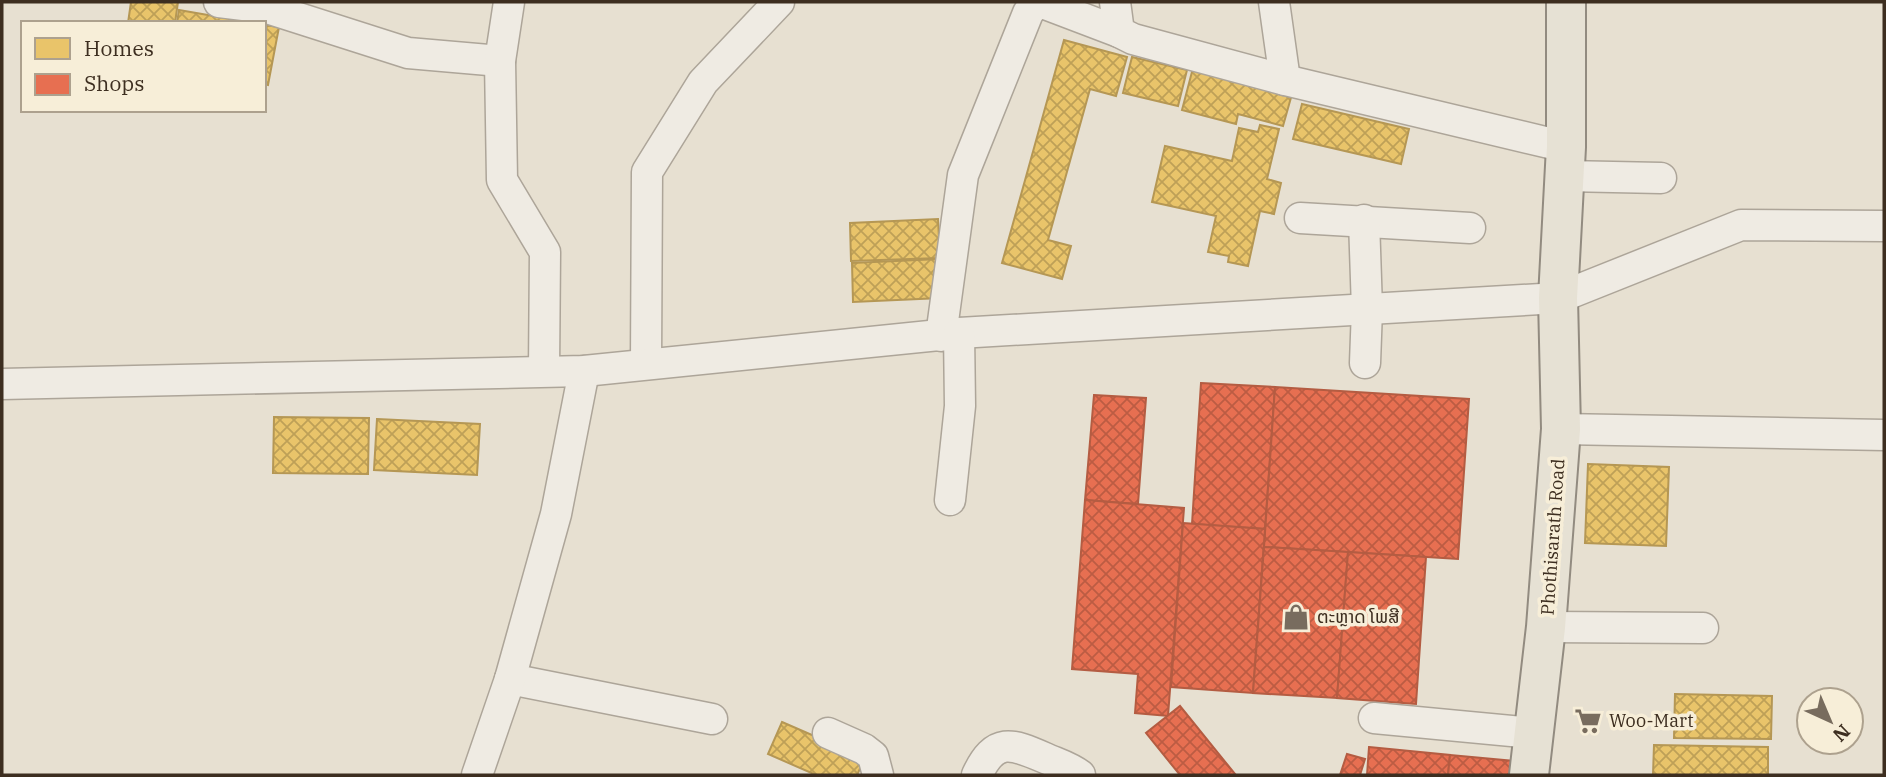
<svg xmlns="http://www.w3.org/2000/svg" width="1886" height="777" font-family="'IBM Plex Serif','Noto Sans Lao',serif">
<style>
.homes{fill:url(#homes-cross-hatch);stroke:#b59754;stroke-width:2}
.shops{fill:url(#shops-cross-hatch);stroke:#b45c42;stroke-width:2}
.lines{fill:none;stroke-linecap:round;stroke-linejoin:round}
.minor-casing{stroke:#ada599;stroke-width:33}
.major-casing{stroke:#928b80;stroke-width:42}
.minor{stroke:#efebe3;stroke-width:30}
.major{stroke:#e6e1d4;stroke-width:38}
.labels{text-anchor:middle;stroke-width:7;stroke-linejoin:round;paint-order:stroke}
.street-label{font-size:18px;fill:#3d2e20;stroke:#f7eed8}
.poi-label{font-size:18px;fill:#3d2e20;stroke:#f7eed8;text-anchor:start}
</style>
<defs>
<pattern id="homes-cross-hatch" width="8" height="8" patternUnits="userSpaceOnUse" patternTransform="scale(1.75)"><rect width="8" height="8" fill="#e9c46a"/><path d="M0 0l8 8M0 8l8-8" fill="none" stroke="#bea057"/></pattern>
<pattern id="shops-cross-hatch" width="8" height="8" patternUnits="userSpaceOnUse" patternTransform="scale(1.75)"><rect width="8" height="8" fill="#e76f51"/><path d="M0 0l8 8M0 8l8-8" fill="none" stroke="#bc5c43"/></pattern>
</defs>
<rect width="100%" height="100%" fill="#e7e0d1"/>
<g class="homes">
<path d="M131 2H178L175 23H128Z"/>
<path d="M179 10 254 23H177Z"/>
<path d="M264 25 279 27 268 85 264 84Z"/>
<path d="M1064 40 1127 57 1116 96 1090 89 1048 240 1071 246 1062 279 1002 263Z"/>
<path d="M1132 57 1187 70 1178 106 1123 93Z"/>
<path d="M1193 68 1292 94 1283 126 1238 114 1236 124 1182 110Z"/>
<path d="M1302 104 1409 129 1401 164 1293 139Z"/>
<path d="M1260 125 1279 129 1267 179 1281 183 1274 214 1260 211 1248 266 1228 262 1229 256 1208 252 1216 216 1152 202 1165 146 1232 161 1239 128 1258 132Z"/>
<path d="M938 219 940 258 851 261 850 223Z"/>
<path d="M940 259 941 298 853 302 852 263Z"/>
<path d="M274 417 369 418 368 474 273 473Z"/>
<path d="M377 419 480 424 477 475 374 470Z"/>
<path d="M1588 464 1669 467 1666 546 1585 543Z"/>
<path d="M1675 694 1772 696 1771 739 1674 738Z"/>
<path d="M782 722 865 758 857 775H816L768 754Z"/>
<path d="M1654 745 1768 747V775H1653Z"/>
</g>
<g class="shops">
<path d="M1201 383 1275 387 1265 529 1192 524Z"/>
<path d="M1275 387 1469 399 1458 559 1264 547Z"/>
<path d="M1094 395 1146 398 1138 504 1085 500Z"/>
<path d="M1085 500 1184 508 1168 716 1135 713 1138 674 1072 669Z"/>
<path d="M1183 523 1265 529 1253 693 1171 687Z"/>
<path d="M1264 547 1348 552 1337 698 1253 693Z"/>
<path d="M1348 552 1426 557 1416 704 1337 698Z"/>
<path d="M1180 706 1235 774 1234 775H1180L1146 733Z"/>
<path d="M1369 747 1450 755 1448 775H1367Z"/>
<path d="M1347 754 1365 759 1360 775H1340Z"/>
<path d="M1450 755 1514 761 1513 775H1448Z"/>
</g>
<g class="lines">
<g class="minor-casing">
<g id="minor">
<path d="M219 2 267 8 408 53 500 61"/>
<path d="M509 2 500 61 502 180 545 252 544 371"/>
<path d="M1115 2 1119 32 1133 39 1285 80 1566 147"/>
<path d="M1274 2 1285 80"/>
<path d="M1565 176 1661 178"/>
<path d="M1300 218 1470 228"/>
<path d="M1364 220 1367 309 1365 363"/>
<path d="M941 336 963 175 1028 13 1034 5 1040 2 1119 32"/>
<path d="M646 364 647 172 703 82 779 2"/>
<path d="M2 384 584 371 959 333 1558 298 1741 225 1884 226"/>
<path d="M1561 429 1884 435"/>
<path d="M950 500 960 406 959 333"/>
<path d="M1546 627 1703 628"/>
<path d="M510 679 712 719"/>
<path d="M1374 718 1533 733"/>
<path d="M828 733 864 749 873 756 878 775"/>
<path d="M477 775 510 679 556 514 584 371"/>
<path d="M977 775C995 737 1011 743 1045 758 1056 763 1070 767 1080 775"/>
</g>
</g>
<g class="major-casing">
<path id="major" d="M1529 775 1546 627 1561 429 1558 298 1566 147V2"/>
</g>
<use href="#minor" class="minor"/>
<use href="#major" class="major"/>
</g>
<defs>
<g id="shop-bare" transform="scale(2.1)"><path d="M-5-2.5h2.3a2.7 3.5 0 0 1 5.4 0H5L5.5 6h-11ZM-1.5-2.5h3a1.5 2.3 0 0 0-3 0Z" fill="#786c5e" stroke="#f7eed8" stroke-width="2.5" paint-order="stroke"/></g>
<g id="supermarket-bare" transform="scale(2.1)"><path d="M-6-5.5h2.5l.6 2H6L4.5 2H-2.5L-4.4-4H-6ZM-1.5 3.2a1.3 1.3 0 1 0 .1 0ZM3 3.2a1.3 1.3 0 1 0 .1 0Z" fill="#786c5e" stroke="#f7eed8" stroke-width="2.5" paint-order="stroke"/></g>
</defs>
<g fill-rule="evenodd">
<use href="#shop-bare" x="1296" y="617"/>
<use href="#supermarket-bare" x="1588" y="721"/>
</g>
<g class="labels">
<g class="street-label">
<text transform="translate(1553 537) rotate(-86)" y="6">Phothisarath Road</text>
</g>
<g class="poi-label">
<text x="1317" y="623">ຕະຫຼາດ ໂພສີ</text>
<text x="1609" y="727">Woo-Mart</text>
</g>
</g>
<rect width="1886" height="777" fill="none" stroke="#3d2e20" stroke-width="7"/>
<rect x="21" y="21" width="245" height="91" fill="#f7eed8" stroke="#ada18e" stroke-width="2"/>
<rect x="35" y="38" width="35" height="21" fill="#e9c46a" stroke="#ada18e" stroke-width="2"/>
<text x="84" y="56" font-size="21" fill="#3d2e20">Homes</text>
<rect x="35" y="74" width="35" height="21" fill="#e76f51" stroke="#ada18e" stroke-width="2"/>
<text x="84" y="91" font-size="21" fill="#3d2e20">Shops</text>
<g transform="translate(1830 721) rotate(136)"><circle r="33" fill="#f7eed8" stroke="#ada18e" stroke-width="2"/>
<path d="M0-5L12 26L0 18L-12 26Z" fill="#786c5e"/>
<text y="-10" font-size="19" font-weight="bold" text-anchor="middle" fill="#3d2e20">N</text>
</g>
</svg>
